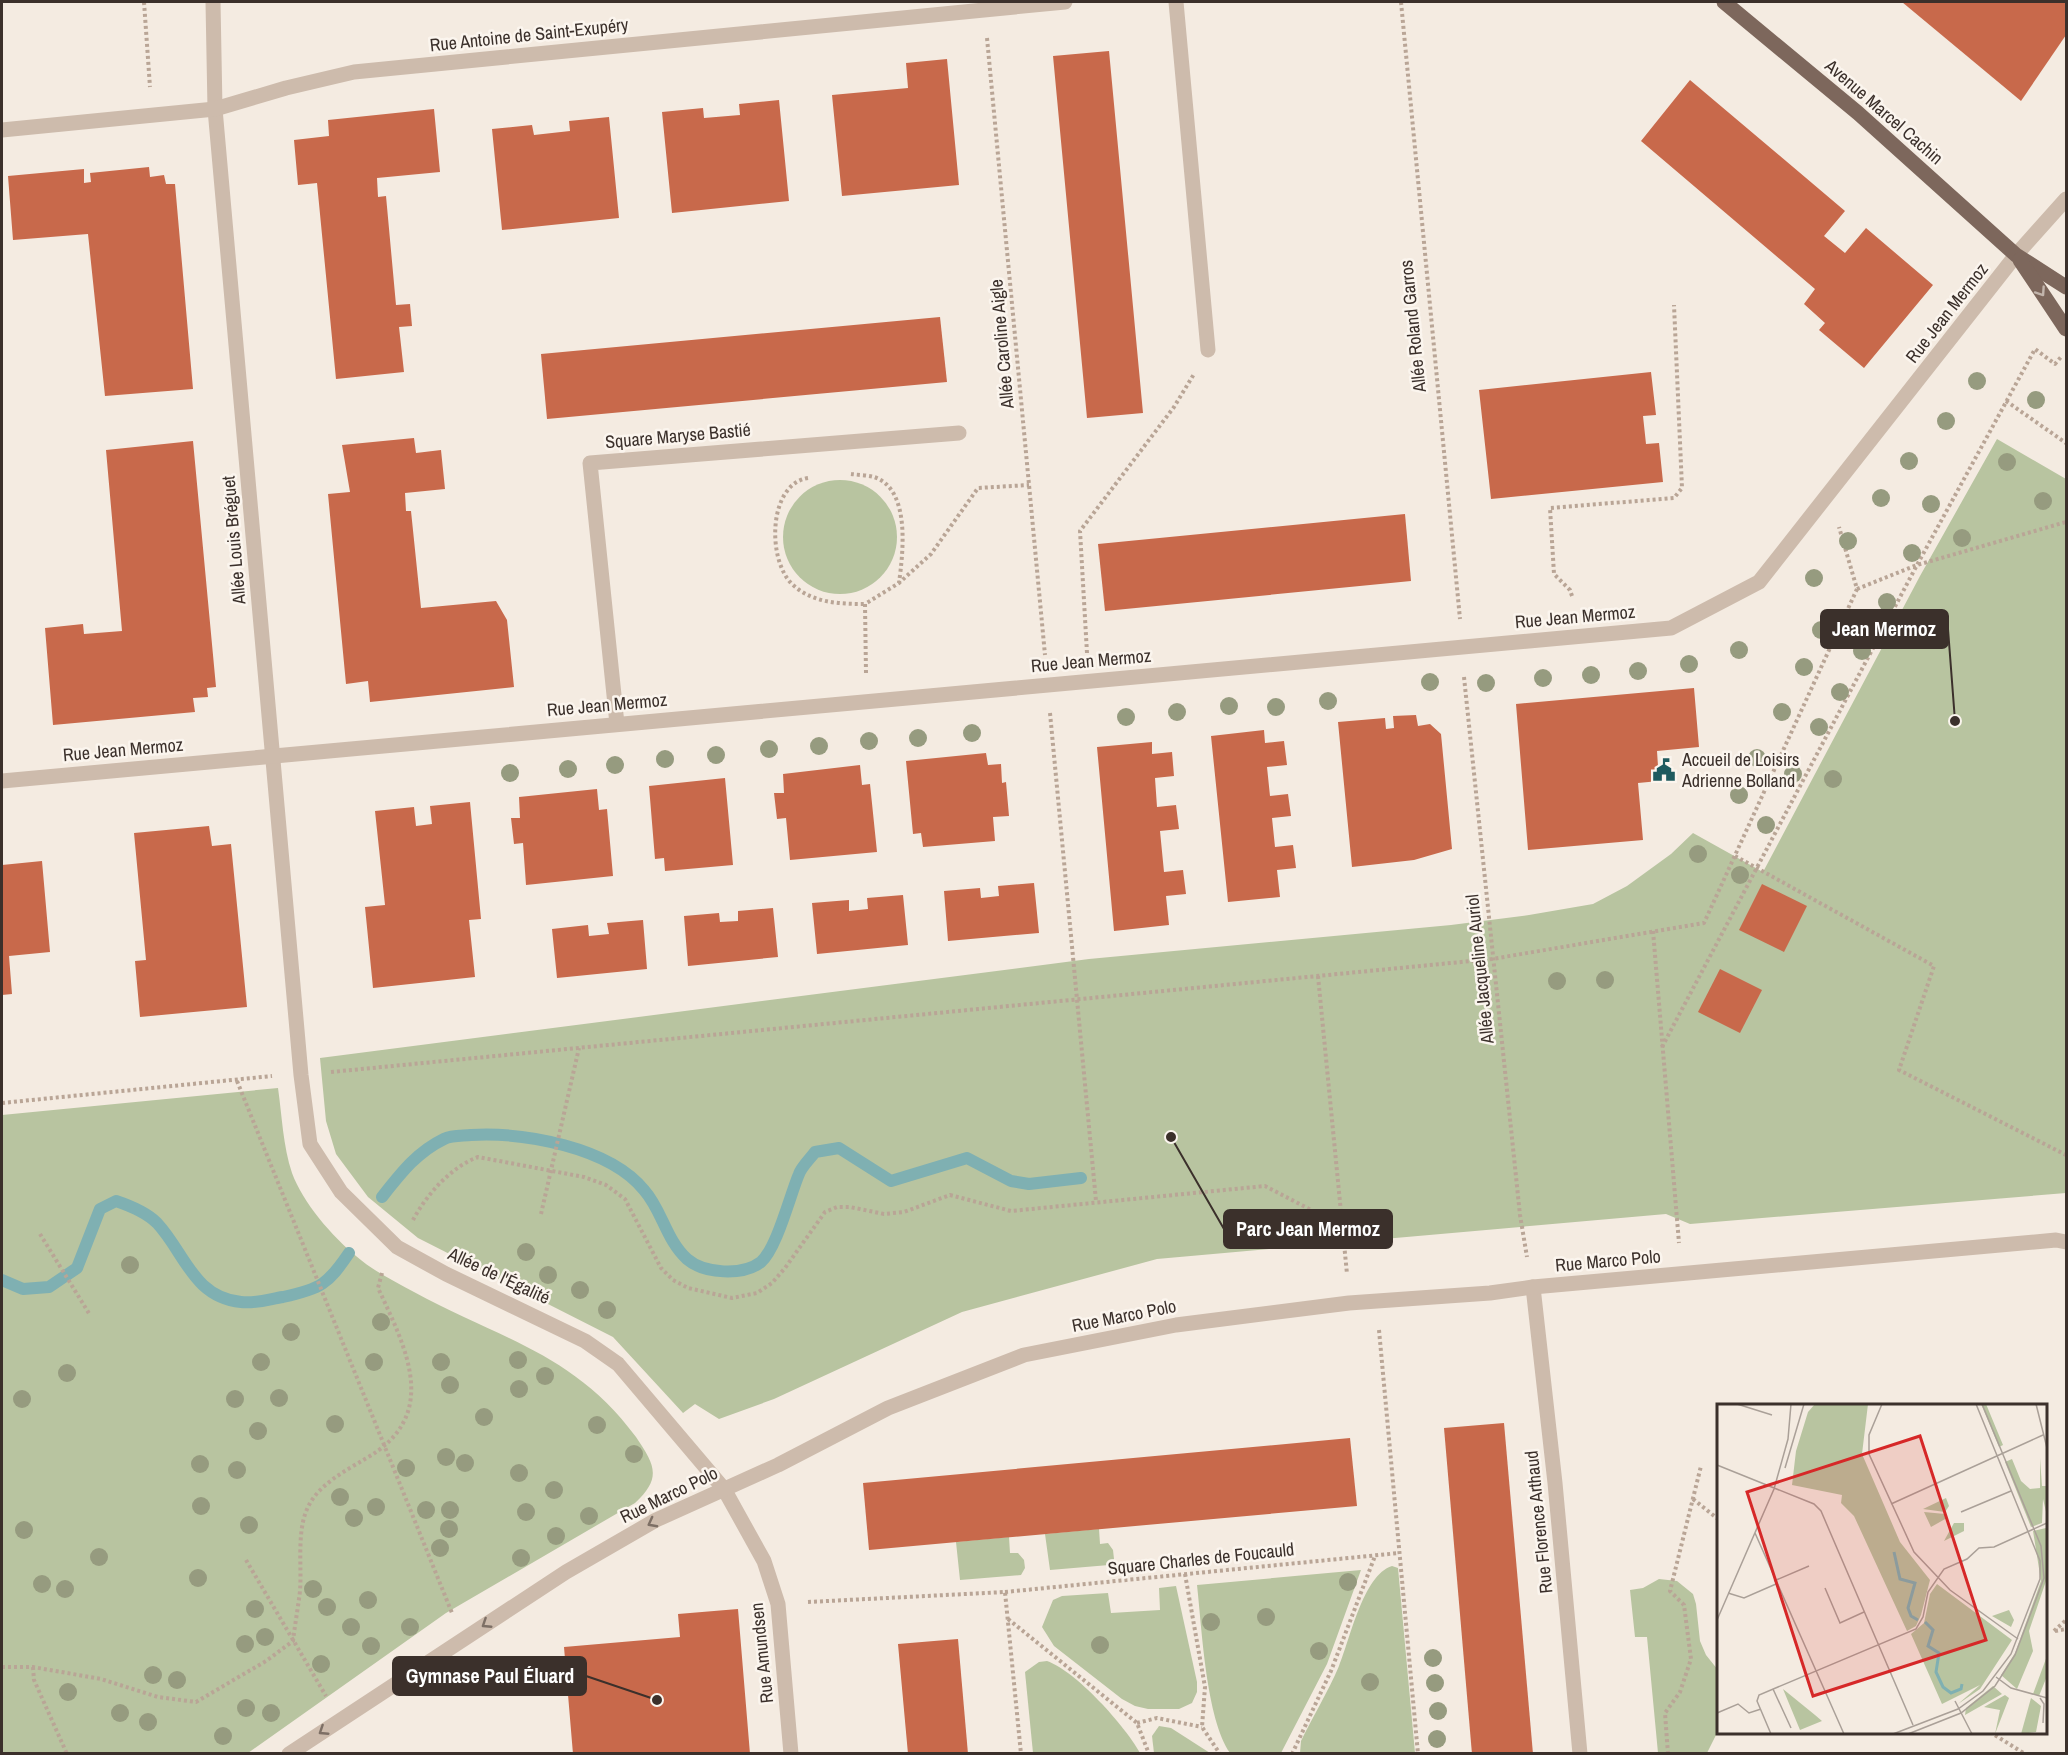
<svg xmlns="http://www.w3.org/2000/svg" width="2068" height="1755" font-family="'Archivo Narrow',sans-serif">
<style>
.green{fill:#b8c4a0}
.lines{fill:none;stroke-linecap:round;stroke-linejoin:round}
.stream{stroke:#7fb0b2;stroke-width:12}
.building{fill:#c8694b}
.path{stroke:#b9a596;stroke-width:4;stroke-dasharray:3 3;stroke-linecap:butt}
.lane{stroke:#cdbbac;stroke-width:15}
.street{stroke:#cdbbac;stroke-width:15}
.primary{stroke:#7d675c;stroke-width:15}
.tree{fill:#969b7f}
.oneway{stroke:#c2b5ac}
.oneway2{stroke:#7d6f65}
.labels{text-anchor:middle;stroke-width:5;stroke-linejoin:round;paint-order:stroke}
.street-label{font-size:18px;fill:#3b302b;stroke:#fbf5ee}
.poi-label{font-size:18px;fill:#3b302b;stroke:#fbf5ee;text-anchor:start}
.inset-river{fill:none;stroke:#7fb0b2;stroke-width:3}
.inset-road{fill:none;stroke:#aaa098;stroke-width:1.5}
.view{fill:#d62828;fill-opacity:0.15;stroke:#d62828;stroke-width:3}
.inset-edge{fill:none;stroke:#3b302b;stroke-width:3}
.leader{fill:none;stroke:#3b302b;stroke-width:2}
.callout-dot{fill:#3b302b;stroke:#fbf5ee;stroke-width:2}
.callout{fill:#3b302b;stroke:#3b302b;stroke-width:2}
.callout-label{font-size:20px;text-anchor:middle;font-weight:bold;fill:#fff}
</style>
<rect width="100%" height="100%" fill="#f4ebe1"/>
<g class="green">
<path d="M1997 439 2066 479V1193L1690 1224 1666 1214 1157 1259 962 1312 774 1399 719 1419 695 1404 683 1413 613 1337 418 1238 368 1197 336 1154 326 1121 320 1058 1089 959 1451 925 1529 915 1593 904 1627 886 1671 854 1693 833 1763 872 1920 576Z"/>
<circle cx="840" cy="537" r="57"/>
<path d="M278 1088C282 1116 283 1146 292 1173 303 1203 332 1236 356 1256 373 1271 394 1281 414 1292 500 1339 574 1353 636 1437 655 1465 662 1478 635 1503L446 1613 248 1753H2V1115Z"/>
<path d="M1099 1529 1100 1544 1108 1543 1113 1550 1114 1559 1109 1565 1050 1570 1045 1534Z"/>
<path d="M1009 1537 1010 1553H1018L1024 1560 1025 1568 1021 1575 960 1580 956 1542Z"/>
<path d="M1392 1566 1398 1568 1415 1753H1300L1301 1741C1313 1716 1328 1692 1339 1666 1350 1640 1363 1575 1392 1566Z"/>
<path d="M1361 1570 1327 1664 1281 1753H1230C1206 1718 1202 1629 1197 1585Z"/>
<path d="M1659 1579 1677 1581 1693 1594 1696 1604 1700 1641 1706 1655 1718 1670V1731L1707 1753H1658L1647 1637H1635L1630 1590 1643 1588Z"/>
<path d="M1176 1586 1197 1682V1692L1192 1703 1179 1709H1148L1135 1706 1122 1699 1054 1646 1042 1627 1053 1600 1062 1596 1108 1593 1111 1613 1160 1610 1159 1588Z"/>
<path d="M1047 1661C1076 1671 1125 1726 1140 1753H1033L1025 1672 1039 1662Z"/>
<path d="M1159 1726 1171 1728 1210 1753H1154L1152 1736Z"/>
</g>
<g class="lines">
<g class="stream">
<path d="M382 1197C401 1173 417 1152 444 1139 452 1135 463 1136 471 1135 524 1132 609 1147 644 1190 662 1210 666 1240 687 1259 704 1274 743 1276 761 1262 777 1248 790 1195 799 1174 802 1166 810 1159 815 1152L839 1148 891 1181 967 1158 1011 1181 1029 1184 1081 1178"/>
<path d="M2 1280 23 1289 49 1287 77 1268 100 1209 116 1201C131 1206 146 1212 157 1223 185 1253 193 1297 241 1302 255 1304 270 1299 283 1297 321 1289 328 1284 349 1253"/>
</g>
</g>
<g class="building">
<path d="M1902 2H2066V35L2021 101Z"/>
<path d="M1109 51 1143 413 1087 418 1053 56Z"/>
<path d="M947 59 959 185 842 196 832 95 908 88 906 63Z"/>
<path d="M1690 80 1845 211 1824 236 1845 253 1866 228 1933 285 1864 368 1819 330 1825 323 1804 304 1815 289 1641 141Z"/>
<path d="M779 100 789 201 672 213 662 112 703 108 704 118 740 115 739 104Z"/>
<path d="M434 109 440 172 377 178 378 197 386 196 396 305 410 304 412 326 399 327 404 372 336 379 317 183 298 185 294 140 329 136 328 120Z"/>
<path d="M609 117 619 218 502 230 492 129 532 125 534 135 570 131 569 121Z"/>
<path d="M149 167 150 177 164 175 166 184H175L193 389 105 396 88 234 13 240 8 176 84 169V183L91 182 90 173Z"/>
<path d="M940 317 947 382 547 419 541 354Z"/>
<path d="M1651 372 1656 415 1643 416 1646 444 1659 443 1663 482 1491 499 1479 390Z"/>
<path d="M414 438 416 453 441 450 445 489 405 493 406 511H411L421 608 496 601 507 620 514 687 370 702 368 681 346 684 328 494 350 492 342 445Z"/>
<path d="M193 441 216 687 207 688 208 697 193 698 195 712 53 725 45 628 83 624 84 634 122 631 106 450Z"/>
<path d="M1405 514 1411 581 1105 611 1098 544Z"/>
<path d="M1694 688 1699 747 1657 751 1659 781 1638 783 1643 840 1528 850 1516 704Z"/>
<path d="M1416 715 1418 726 1430 724 1441 734 1452 849 1414 860 1352 867 1338 722 1385 718 1386 729 1394 728 1393 716Z"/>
<path d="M1264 730 1265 743 1284 741 1287 765 1267 767 1270 796 1288 794 1291 816 1272 818 1275 847 1293 845 1296 868 1277 870 1280 897 1228 902 1211 736Z"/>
<path d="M1152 742V754L1172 752 1174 776 1155 778 1157 807 1176 805 1179 829 1160 831 1164 872 1183 870 1186 894 1166 896 1169 925 1114 931 1097 747Z"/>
<path d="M986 753 988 765 1001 764 1002 783 1006 782 1009 816 993 817 995 841 923 847 921 833 913 834 906 761Z"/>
<path d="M860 765 862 785 870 784 877 852 790 860 786 818 777 819 774 793H784L783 774Z"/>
<path d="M725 778 733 865 665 871 664 858 655 859 649 786Z"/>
<path d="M597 789 599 810 607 809 613 876 526 885 523 843 514 844 511 818H520L519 797Z"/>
<path d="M470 802 481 919 469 920 475 977 373 988 365 907 385 905 375 811 414 807 416 826 432 824 430 806Z"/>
<path d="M209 826 212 846 231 844 247 1007 140 1017 135 961 146 960 134 833Z"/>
<path d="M42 861 50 952 9 956 12 994 2 995V865Z"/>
<path d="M1034 883 1039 933 948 941 944 891 980 888 981 898 999 896 998 886Z"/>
<path d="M1762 884 1807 906 1784 952 1739 930Z"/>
<path d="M903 895 908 945 817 954 812 903 849 900V911L868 909 867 898Z"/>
<path d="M773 908 778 957 688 966 684 916 719 913 720 922 738 921V911Z"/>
<path d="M643 920 647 969 557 978 552 929 588 925 589 936 609 934 607 923Z"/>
<path d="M1720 969 1762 990 1740 1033 1698 1012Z"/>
<path d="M1504 1423 1533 1754H1472L1444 1428Z"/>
<path d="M1350 1438 1357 1506 869 1550 863 1483Z"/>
<path d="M738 1609 750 1754H573L564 1647 680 1637 678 1614Z"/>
<path d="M958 1639 968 1754H908L898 1644Z"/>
</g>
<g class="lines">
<g class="path">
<path d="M144 2 150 87"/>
<path d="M1401 2 1460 619"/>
<path d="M987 38 1045 655"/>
<path d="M2006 401 2066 443"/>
<path d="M851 474C858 475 867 475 874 477 911 489 903 553 899 583"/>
<path d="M808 478C768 484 767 560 792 584 812 603 839 604 865 604"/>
<path d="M1857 589 1917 565 2066 522"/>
<path d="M1572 596 1570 590 1554 574 1550 508 1674 498 1682 488 1674 305"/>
<path d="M1087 653 1080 531 1174 407 1194 374"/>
<path d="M866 673 865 604 899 583 931 554 978 488 1029 485"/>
<path d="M1464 677 1520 1215 1527 1257"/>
<path d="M1050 713 1096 1201"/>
<path d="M1735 856 1934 966 1899 1070 2066 1155"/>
<path d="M1653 931 1679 1243"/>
<path d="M1318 976 1347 1274"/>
<path d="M1662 1047 1917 565 2035 349 2055 364 2061 357"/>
<path d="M331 1072 1492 959 1704 923 1857 589 1839 527"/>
<path d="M237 1081 452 1613"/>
<path d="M2 1103 272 1076"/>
<path d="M541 1214 579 1048"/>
<path d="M413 1220C427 1194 451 1167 478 1157L584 1177 606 1185 625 1199 661 1268 673 1280 688 1288 732 1298 757 1293 772 1283 785 1268 825 1212 837 1207H850L884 1214 904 1212 950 1195 1011 1211 1265 1186 1342 1226"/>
<path d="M40 1234 90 1315"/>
<path d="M1379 1330 1418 1754"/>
<path d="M1693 1499 1718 1519"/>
<path d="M246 1560 326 1696"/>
<path d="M1185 1574 1205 1687 1202 1727 1220 1754"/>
<path d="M1005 1592 1399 1553"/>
<path d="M808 1602 1005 1592 1021 1754"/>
<path d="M1008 1619 1137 1723 1149 1754"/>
<path d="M2054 1631 2066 1620"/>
<path d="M2055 1631 2066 1629"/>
<path d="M2 1667H33L101 1679 158 1697 196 1702 266 1661 293 1641C295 1624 298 1608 300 1591 302 1565 296 1529 309 1505 320 1484 345 1471 365 1459 441 1416 407 1350 378 1288L382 1273"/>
<path d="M33 1667 34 1680 67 1754"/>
<path d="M1137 1723 1157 1718 1202 1727"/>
<path d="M1990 1732 2025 1754"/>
<path d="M1292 1754 1331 1671 1375 1556"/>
<path d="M1668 1754 1665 1713 1680 1692 1691 1659 1684 1605 1670 1591 1701 1466"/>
</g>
<g class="lane">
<path d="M1176 2 1208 350"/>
<path d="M617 724 590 463 959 433"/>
</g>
<g class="street">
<path d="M213 2 215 109 301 1075 310 1144 341 1192 397 1247 446 1274 585 1341 618 1364 724 1489 764 1561 778 1604 791 1754"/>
<path d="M2 130 215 109 286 88 354 72 1065 2"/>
<path d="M2 781 1671 628 1759 582 2016 255 2066 199"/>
<path d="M1533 1287 1555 1483 1580 1754"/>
<path d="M289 1754 566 1572 656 1520 778 1465 888 1408 1024 1355 1176 1325 1349 1303 1490 1293 1533 1287 2056 1240 2066 1242"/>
</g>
<g class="primary">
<path d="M1724 2 1858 113 2016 255 2066 287"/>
<path d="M2020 260 2066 329"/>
</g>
</g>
<g class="tree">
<circle cx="1977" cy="381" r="9"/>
<circle cx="2036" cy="400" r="9"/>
<circle cx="1946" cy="421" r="9"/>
<circle cx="1909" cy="461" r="9"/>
<circle cx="2007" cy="462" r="9"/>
<circle cx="1881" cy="498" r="9"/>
<circle cx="2043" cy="501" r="9"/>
<circle cx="1931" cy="504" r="9"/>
<circle cx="1962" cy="538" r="9"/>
<circle cx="1848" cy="541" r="9"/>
<circle cx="1912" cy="553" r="9"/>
<circle cx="1814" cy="578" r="9"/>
<circle cx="1887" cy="602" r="9"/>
<circle cx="1821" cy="630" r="9"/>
<circle cx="1739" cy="650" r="9"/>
<circle cx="1862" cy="651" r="9"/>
<circle cx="1689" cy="664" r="9"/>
<circle cx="1804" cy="667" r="9"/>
<circle cx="1638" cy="671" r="9"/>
<circle cx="1591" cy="675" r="9"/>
<circle cx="1543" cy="678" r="9"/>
<circle cx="1430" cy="682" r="9"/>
<circle cx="1486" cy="683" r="9"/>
<circle cx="1840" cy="692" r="9"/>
<circle cx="1328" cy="701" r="9"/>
<circle cx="1229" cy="706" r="9"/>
<circle cx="1276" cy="707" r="9"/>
<circle cx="1177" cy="712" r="9"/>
<circle cx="1782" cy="712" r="9"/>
<circle cx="1126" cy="717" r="9"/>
<circle cx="1819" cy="727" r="9"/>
<circle cx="972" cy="733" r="9"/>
<circle cx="918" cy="738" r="9"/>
<circle cx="869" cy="741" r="9"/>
<circle cx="819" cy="746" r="9"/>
<circle cx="769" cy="749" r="9"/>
<circle cx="716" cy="755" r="9"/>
<circle cx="1757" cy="758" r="9"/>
<circle cx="665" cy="759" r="9"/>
<circle cx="615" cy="765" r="9"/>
<circle cx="568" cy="769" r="9"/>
<circle cx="510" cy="773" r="9"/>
<circle cx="1793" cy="774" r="9"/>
<circle cx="1833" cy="779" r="9"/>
<circle cx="1739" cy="795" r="9"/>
<circle cx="1766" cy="825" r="9"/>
<circle cx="1698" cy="854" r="9"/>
<circle cx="1740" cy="875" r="9"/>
<circle cx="1605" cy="980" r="9"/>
<circle cx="1557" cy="981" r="9"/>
<circle cx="526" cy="1252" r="9"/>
<circle cx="130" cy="1265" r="9"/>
<circle cx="548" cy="1275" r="9"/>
<circle cx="580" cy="1290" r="9"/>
<circle cx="607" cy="1310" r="9"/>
<circle cx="381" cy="1322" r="9"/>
<circle cx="291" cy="1332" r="9"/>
<circle cx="518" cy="1360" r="9"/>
<circle cx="261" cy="1362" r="9"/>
<circle cx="374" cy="1362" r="9"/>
<circle cx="441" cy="1362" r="9"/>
<circle cx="67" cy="1373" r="9"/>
<circle cx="545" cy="1376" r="9"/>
<circle cx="450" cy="1385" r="9"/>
<circle cx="519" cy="1389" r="9"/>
<circle cx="279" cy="1398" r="9"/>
<circle cx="22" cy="1399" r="9"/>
<circle cx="235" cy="1399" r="9"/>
<circle cx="484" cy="1417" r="9"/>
<circle cx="335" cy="1424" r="9"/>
<circle cx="597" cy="1425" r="9"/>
<circle cx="258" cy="1431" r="9"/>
<circle cx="634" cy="1454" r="9"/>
<circle cx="446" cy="1457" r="9"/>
<circle cx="465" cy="1463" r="9"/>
<circle cx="200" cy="1464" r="9"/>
<circle cx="406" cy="1468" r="9"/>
<circle cx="237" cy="1470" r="9"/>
<circle cx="519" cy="1473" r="9"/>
<circle cx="554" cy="1490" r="9"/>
<circle cx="340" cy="1497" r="9"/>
<circle cx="201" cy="1506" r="9"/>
<circle cx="376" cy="1507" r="9"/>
<circle cx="426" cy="1510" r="9"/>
<circle cx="450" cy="1510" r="9"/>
<circle cx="526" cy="1512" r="9"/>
<circle cx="589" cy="1516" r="9"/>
<circle cx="354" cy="1518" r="9"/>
<circle cx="249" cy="1525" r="9"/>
<circle cx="449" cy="1529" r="9"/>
<circle cx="24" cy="1530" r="9"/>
<circle cx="556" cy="1536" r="9"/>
<circle cx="440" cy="1548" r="9"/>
<circle cx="99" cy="1557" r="9"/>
<circle cx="521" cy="1558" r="9"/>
<circle cx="198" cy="1578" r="9"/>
<circle cx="1348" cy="1582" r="9"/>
<circle cx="42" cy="1584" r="9"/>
<circle cx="65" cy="1589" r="9"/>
<circle cx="313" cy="1589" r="9"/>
<circle cx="368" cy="1600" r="9"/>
<circle cx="327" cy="1607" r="9"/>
<circle cx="255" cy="1609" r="9"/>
<circle cx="1266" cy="1617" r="9"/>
<circle cx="1211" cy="1622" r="9"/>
<circle cx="351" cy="1627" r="9"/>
<circle cx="410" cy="1627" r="9"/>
<circle cx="265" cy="1637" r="9"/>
<circle cx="245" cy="1644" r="9"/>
<circle cx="1100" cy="1645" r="9"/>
<circle cx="371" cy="1646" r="9"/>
<circle cx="1319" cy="1651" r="9"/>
<circle cx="1433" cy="1658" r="9"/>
<circle cx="321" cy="1664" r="9"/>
<circle cx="153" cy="1675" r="9"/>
<circle cx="177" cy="1680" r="9"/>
<circle cx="1370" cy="1682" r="9"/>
<circle cx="1435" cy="1683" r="9"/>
<circle cx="68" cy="1692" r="9"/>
<circle cx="246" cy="1708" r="9"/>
<circle cx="1438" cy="1711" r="9"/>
<circle cx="120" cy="1713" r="9"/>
<circle cx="271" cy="1713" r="9"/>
<circle cx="148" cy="1722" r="9"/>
<circle cx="223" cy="1736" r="9"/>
<circle cx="1437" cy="1739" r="9"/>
</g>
<defs><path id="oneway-chevron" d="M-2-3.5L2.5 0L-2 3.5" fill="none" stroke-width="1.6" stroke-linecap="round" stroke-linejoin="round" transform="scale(1.5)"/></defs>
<use class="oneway" href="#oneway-chevron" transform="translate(2041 292) rotate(56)"/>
<g class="oneway2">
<use href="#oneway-chevron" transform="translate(652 1523) rotate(152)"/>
<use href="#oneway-chevron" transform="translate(486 1624) rotate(147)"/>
<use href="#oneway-chevron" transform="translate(323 1731) rotate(147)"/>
</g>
<defs>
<g id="civic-bare" transform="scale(1.8)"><path d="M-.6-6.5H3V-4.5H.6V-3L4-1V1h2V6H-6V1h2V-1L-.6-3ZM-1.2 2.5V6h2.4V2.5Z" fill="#1f5a5e" stroke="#fbf5ee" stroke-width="2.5" paint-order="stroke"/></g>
</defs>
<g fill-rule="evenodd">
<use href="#civic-bare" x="1664" y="770"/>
</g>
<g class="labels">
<g class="street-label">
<text transform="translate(529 35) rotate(-6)" y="6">Rue Antoine de Saint-Exupéry</text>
<text transform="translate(1884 112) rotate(41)" y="6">Avenue Marcel Cachin</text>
<text transform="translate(1947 313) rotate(-52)" y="6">Rue Jean Mermoz</text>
<text transform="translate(1413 326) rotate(-96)" y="6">Allée Roland Garros</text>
<text transform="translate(1002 344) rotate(-95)" y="6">Allée Caroline Aigle</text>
<text transform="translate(678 436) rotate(-5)" y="6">Square Maryse Bastié</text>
<text transform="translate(234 540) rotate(-95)" y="6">Allée Louis Bréguet</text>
<text transform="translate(1575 617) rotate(-5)" y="6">Rue Jean Mermoz</text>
<text transform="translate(1091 661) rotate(-5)" y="6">Rue Jean Mermoz</text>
<text transform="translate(607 705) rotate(-5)" y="6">Rue Jean Mermoz</text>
<text transform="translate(123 750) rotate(-5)" y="6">Rue Jean Mermoz</text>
<text transform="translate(1480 969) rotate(-96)" y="6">Allée Jacqueline Auriol</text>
<text transform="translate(1608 1261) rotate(-5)" y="6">Rue Marco Polo</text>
<text transform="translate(499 1276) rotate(25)" y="6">Allée de l'Égalité</text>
<text transform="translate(1124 1316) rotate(-11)" y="6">Rue Marco Polo</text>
<text transform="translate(669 1495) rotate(-26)" y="6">Rue Marco Polo</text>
<text transform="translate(1539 1522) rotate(-96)" y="6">Rue Florence Arthaud</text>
<text transform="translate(1201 1559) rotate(-6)" y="6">Square Charles de Foucauld</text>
<text transform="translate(762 1653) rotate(-96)" y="6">Rue Amundsen</text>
</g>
<g class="poi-label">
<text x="1682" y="766">Accueil de Loisirs<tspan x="1682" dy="21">Adrienne Bolland</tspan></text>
</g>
</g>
<g transform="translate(1717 1404)">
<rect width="330" height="330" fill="#f4ebe1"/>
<path d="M98 0H151L145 50 183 138 213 176 204 211 199 222 190 227 137 112 124 99 125 91 75 81 79 47 91 8ZM264 0H269L286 41 282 43ZM328 51 330 112 326 95 325 119 314 123 288 58 295 55 304 77 313 85 323 84V54L325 82H329ZM229 94 232 102 228 108 206 105ZM207 108 228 110 230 114 214 123ZM237 119H247V127L227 137ZM329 124 330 174 312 227 316 247 300 285 284 271 298 249 324 177 316 127ZM220 180 295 236 263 285 241 300 263 281 225 300 194 230 207 219 213 190ZM292 206 297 216 294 223 275 212ZM330 252V272L322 292 316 290ZM276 282 285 290 248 311 249 304ZM66 285 98 311 105 317 83 326ZM288 291 292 294 278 330 283 306 267 303ZM314 294 324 302 319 328 304 330Z" fill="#b8c4a0"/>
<path class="inset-river" d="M177 148 183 175 198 179 191 204 194 212 201 216M208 218 216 226 211 242 222 249 219 268 226 283 234 289 244 285 245 280"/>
<path class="inset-road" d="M20 0 55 11M165 0 152 31V50L197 148 233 186 301 235M319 0 330 44M0 61 97 100 104 107 196 321M68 64 87 0M174 100 326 31M244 108 294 87M38 129 127 330M57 177 92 162M108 184 123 219 147 208M11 189 27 194 59 180M0 216 57 85 71 35 74 0M279 273 294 284 330 294M56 285 74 324M323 294 327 300 326 319M238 297 255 330M0 309 21 300 32 309 44 305M54 330 40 297 42 291 199 225 206 213 211 188 227 165 250 155 262 144 277 143 330 119M176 330 241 305 266 287 294 250 323 175V157L259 0M191 330 244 309 278 282 298 251 327 174 324 142 265 0"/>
<path class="view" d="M203 32 269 236 96 292 30 88Z"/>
<rect width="330" height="330" class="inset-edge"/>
</g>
<path class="leader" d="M1955 721L1948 629M1171 1137L1224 1229M657 1700L586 1676"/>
<g class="callout-dot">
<circle cx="1955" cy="721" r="6"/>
<circle cx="1171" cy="1137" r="6"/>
<circle cx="657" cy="1700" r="6"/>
</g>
<g class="callout">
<rect x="1821" y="610" width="127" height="38" rx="6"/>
<rect x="1224" y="1210" width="168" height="38" rx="6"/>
<rect x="393" y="1657" width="193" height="38" rx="6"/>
</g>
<g class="callout-label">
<text x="1884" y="636">Jean Mermoz</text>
<text x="1308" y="1236">Parc Jean Mermoz</text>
<text x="490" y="1683">Gymnase Paul Éluard</text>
</g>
<rect width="2068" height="1755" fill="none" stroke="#3b302b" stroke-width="6"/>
</svg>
